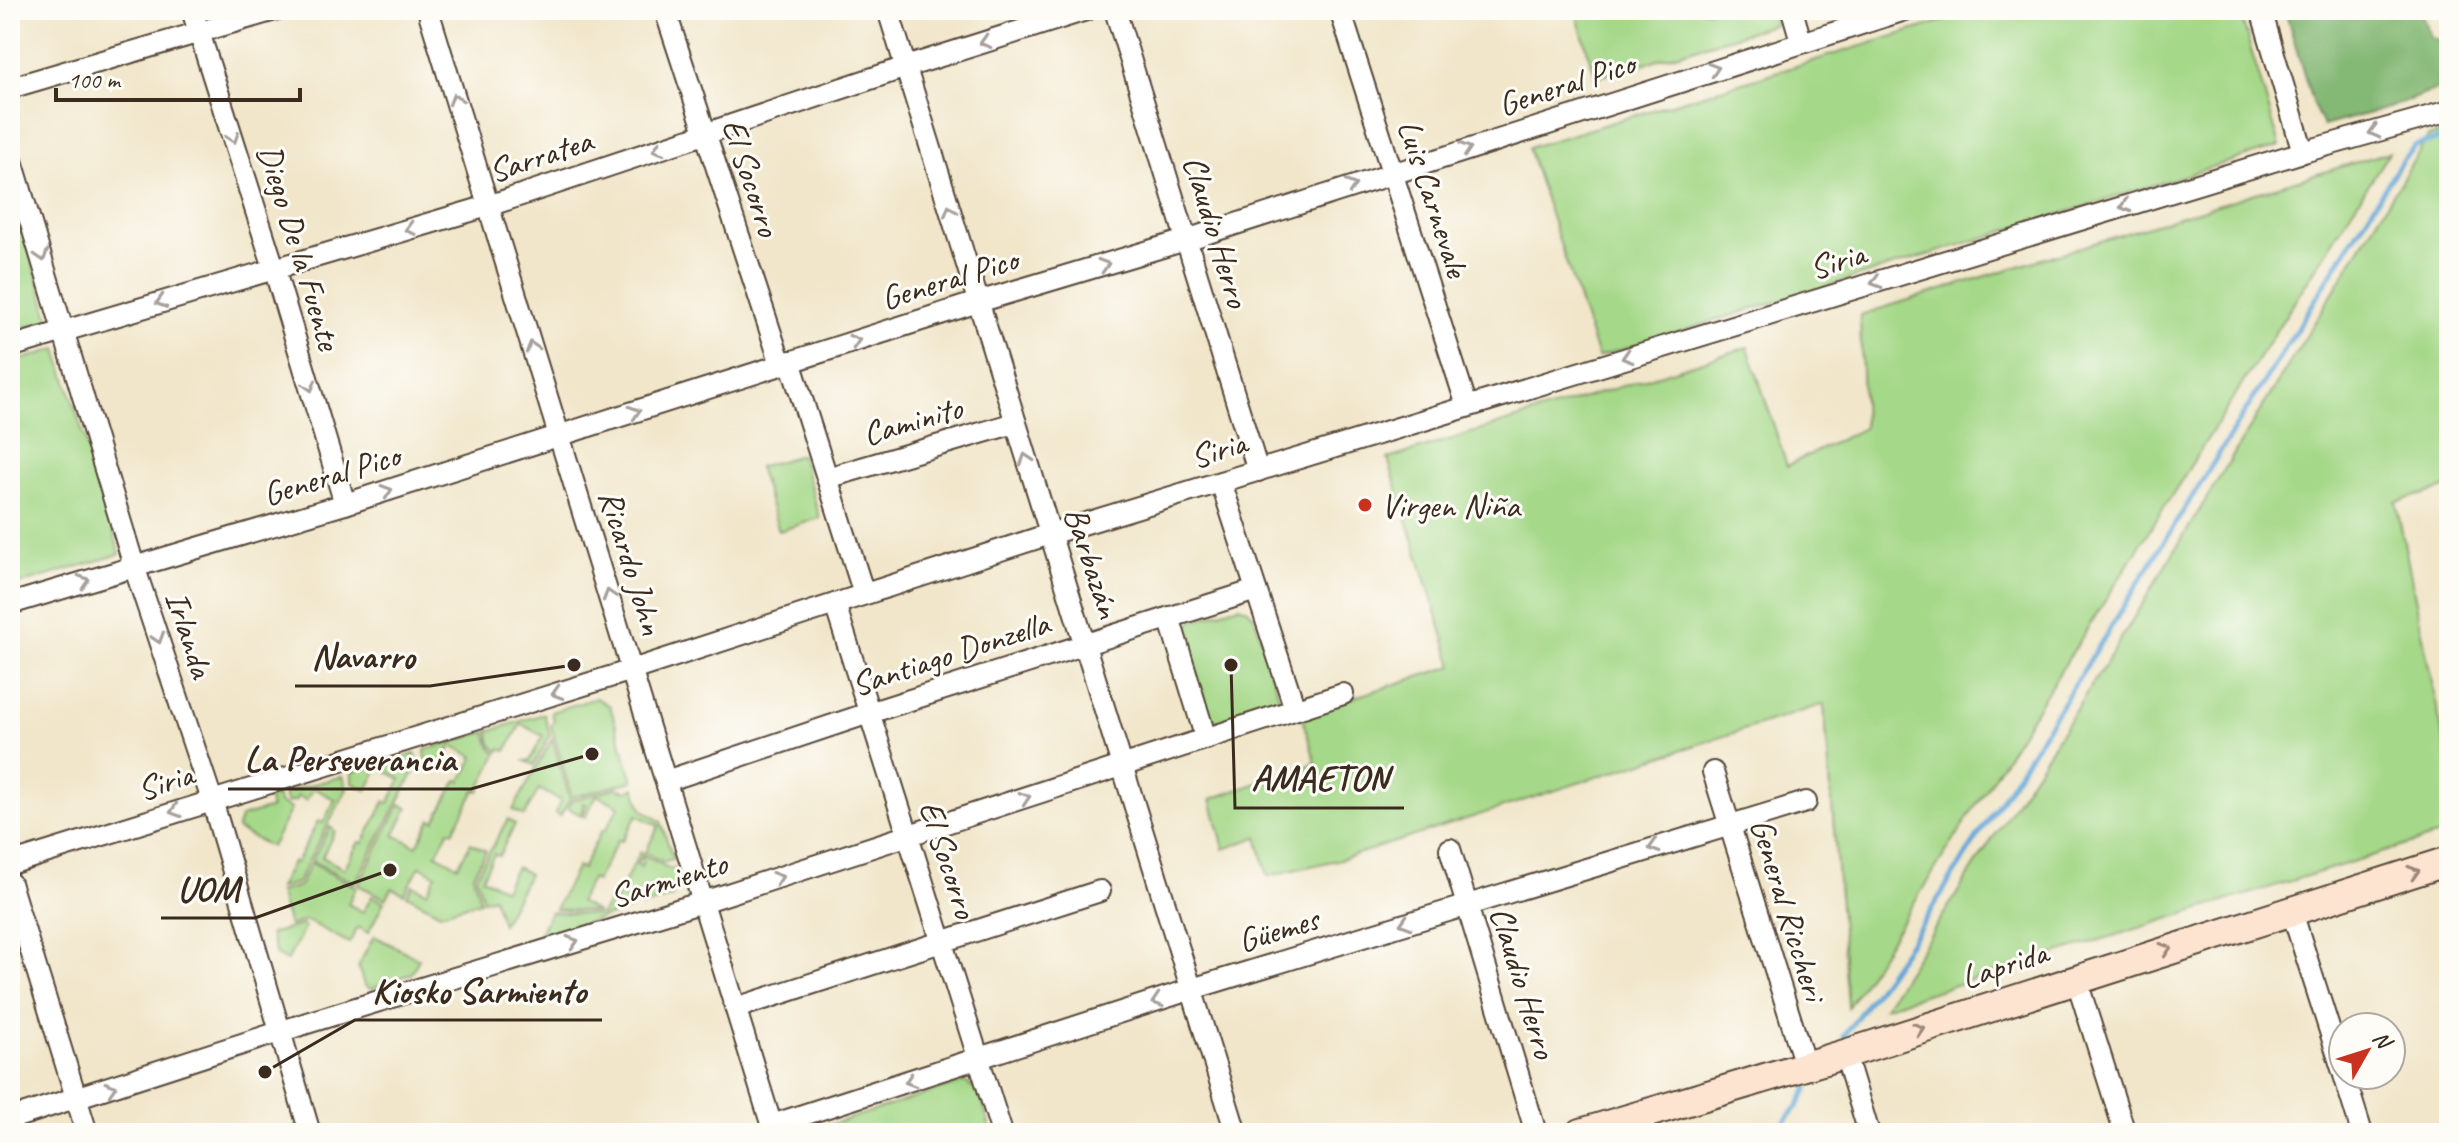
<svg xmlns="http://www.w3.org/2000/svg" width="2459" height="1143" font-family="Caveat,sans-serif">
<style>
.green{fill:#a5d888;stroke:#708153;stroke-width:2}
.forest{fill:#84b874;stroke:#607149;stroke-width:2}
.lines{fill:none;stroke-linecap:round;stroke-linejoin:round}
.stream{stroke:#63a7d8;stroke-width:5}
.street-casing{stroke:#564638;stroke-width:24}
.secondary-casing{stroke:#564638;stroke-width:32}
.street{stroke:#fff;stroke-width:20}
.secondary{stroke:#fde4d1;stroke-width:28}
.oneway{stroke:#a79f9a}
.oneway2{stroke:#9c8778}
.poi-dot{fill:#c8321e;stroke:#fdfcf7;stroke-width:3}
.labels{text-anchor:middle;stroke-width:6;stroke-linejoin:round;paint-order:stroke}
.street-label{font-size:34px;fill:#3b2a1e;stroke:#fdfcf7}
.poi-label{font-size:34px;fill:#3b2a1e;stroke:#fdfcf7;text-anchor:start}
.leader{fill:none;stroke:#3b2a1e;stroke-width:3}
.callout-dot{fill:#3b2a1e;stroke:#fdfcf7;stroke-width:3}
.callout-label{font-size:36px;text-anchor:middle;font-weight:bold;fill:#3b2a1e;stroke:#fdfcf7;stroke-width:6;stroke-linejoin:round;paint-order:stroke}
</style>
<rect width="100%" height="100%" fill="#fdfcf7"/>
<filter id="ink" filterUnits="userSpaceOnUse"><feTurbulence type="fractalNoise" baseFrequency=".0125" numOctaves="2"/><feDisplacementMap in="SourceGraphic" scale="16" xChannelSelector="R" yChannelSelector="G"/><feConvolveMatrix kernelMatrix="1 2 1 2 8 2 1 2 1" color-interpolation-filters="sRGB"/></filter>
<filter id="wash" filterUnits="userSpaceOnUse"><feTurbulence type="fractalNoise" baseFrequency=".006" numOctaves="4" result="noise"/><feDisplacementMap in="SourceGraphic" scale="32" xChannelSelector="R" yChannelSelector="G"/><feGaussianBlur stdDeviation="1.8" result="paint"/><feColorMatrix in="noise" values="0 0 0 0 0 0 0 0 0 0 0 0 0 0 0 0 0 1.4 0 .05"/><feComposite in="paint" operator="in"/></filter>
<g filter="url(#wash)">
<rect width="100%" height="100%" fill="#f1e6ca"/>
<g class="green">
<path d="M1575 10H1770L1775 24 1596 78Z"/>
<path d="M1979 10H2239L2280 146 1598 357 1528 148Z"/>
<path d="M2449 131V487L2396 502 2449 767V832L1884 1007 2109 658 2428 137Z"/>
<path d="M2389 152 1848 1007 1824 704 1345 858 1268 876 1257 837 1224 849 1211 799 1316 763 1301 714 1453 666 1388 459 1748 347 1787 466 1864 428 1860 315Z"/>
<path d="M10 189 50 320 10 332Z"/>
<path d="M57 349 120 554 10 587V363Z"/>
<path d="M801 455 820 518 779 531 758 467Z"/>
<path d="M1239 606 1248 609 1254 616 1279 697 1274 706 1219 724 1209 715 1184 633 1192 621Z"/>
<path d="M596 698 610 706 633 781 572 797 551 726 554 721 551 712Z"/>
<path d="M544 714 550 735 534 765 525 761 530 760 543 736 521 724 506 751 500 749 499 752 491 744 489 731Z"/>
<path d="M486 732 490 746 497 754 479 791 475 790 453 832 449 830 436 854 458 866 471 843 486 851 473 875 480 901 440 913 407 895 413 885 427 892 436 875 420 866 404 894 392 888 386 899 358 885 400 804 408 808 394 835 417 846 431 819 435 821 457 780 461 781 474 757 452 745 440 768 426 760 425 750Z"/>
<path d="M552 739 570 799 560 816 555 813 561 801 539 789 524 816 513 810Z"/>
<path d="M415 754 419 763 355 883 312 861 330 827 335 831 322 857 344 869 359 842 363 843 385 801 389 803 401 779 379 767 367 790 352 783V772Z"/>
<path d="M343 776 347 789 297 883 279 888 292 862 296 863 318 821 323 823 335 800 314 788 306 800 298 796 296 800 287 803 283 793Z"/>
<path d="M616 788 627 791 635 788 642 809 661 822 673 859 663 862 645 852 659 826 637 815 622 841 618 840 596 881 591 879 579 902 597 912 555 909 577 867 582 869 602 830 605 831 619 806 597 795 585 817 582 816 587 805 583 803 581 815 568 808 572 800Z"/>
<path d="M276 796 279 803 291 809 271 847 238 830 237 827 241 817 271 808 268 798Z"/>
<path d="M508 819 515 824 499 856 494 854 482 878 504 889 516 867 529 874 502 924 493 897 483 900 476 876Z"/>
<path d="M640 852 643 854 637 864 641 867 644 855 668 868H675L680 882 672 897 641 907 636 900 620 891Z"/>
<path d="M311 863 356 887 348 904 363 912 372 896 384 902 368 933 358 927 349 943 306 920 289 926 279 892 299 886Z"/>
<path d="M613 893 610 904 615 906 618 894 628 900 631 909 538 938 550 912 601 915Z"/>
<path d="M301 925 305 927 287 961 276 955 270 934Z"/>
<path d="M374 936 419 959 411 974 371 989 364 985 358 966Z"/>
<path d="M964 1082C983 1089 986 1115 991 1133H804Z"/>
</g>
<path class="forest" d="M2285 10H2420L2431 37 2449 43V85L2388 108 2323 126 2312 102Z"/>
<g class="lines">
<g class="stream">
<path d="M1844 1036 1919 929 2094 654 2403 159 2415 146 2449 136"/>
<path d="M1775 1133 1798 1106 1808 1088"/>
</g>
</g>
</g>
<g filter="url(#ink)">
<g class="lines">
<g class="street-casing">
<g id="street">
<path d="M192 10 274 268 345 504"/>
<path d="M428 10 774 1133"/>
<path d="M665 10 781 364"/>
<path d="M888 10 1236 1133"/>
<path d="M1115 10 1258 471"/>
<path d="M1340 10 1467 406"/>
<path d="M1792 10 1801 41"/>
<path d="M2261 10 2303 152"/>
<path d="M10 88 275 10"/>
<path d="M10 154 134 566 212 800 310 1133"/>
<path d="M10 347 488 206 906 67 1086 10"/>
<path d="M790 361 864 594"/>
<path d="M827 478 1015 423"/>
<path d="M1221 482 1295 709"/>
<path d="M10 604 345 504 978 302 1186 240 1905 10"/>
<path d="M835 604 1002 1133"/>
<path d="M1169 617 1206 739"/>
<path d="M1713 772 1805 1065"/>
<path d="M666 781 869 713 1256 590"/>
<path d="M1450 849 1536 1133"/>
<path d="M10 864 632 670 1050 534 2303 152 2449 111"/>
<path d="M10 883 87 1133"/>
<path d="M2291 909 2343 1072"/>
<path d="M2076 978 2125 1133"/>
<path d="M736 1008 1100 891"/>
<path d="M1845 1054 1869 1133"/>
<path d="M2344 1075 2362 1133"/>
<path d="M10 1119 307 1023 703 902 1343 694"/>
<path d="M772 1125 1192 989 1806 802"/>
</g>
</g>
<g class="secondary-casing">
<path id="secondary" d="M1581 1133 1845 1054 2449 861"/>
</g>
<use href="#street" class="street"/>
<use href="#secondary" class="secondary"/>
</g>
<defs><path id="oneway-chevron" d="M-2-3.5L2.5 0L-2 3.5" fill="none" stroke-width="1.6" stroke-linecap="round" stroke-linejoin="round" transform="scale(2)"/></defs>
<g class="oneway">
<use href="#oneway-chevron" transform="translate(985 42) rotate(163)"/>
<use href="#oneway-chevron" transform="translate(1714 69) rotate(-18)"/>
<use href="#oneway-chevron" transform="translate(455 99) rotate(-107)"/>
<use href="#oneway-chevron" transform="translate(2374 132) rotate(165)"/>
<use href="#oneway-chevron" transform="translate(233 138) rotate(72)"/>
<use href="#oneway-chevron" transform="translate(658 149) rotate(162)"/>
<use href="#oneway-chevron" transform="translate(1466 149) rotate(-18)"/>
<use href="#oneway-chevron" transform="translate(1351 186) rotate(-18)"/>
<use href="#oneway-chevron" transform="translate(2125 206) rotate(163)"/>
<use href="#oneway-chevron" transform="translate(950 211) rotate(-107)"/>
<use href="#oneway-chevron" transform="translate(410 229) rotate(164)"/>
<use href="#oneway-chevron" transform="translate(42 256) rotate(73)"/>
<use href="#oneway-chevron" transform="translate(1104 265) rotate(-17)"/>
<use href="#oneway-chevron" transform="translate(1876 282) rotate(163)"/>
<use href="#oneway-chevron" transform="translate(161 302) rotate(163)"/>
<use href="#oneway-chevron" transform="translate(855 341) rotate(-17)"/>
<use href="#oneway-chevron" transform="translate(532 347) rotate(-107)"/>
<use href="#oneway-chevron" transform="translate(1627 357) rotate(163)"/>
<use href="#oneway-chevron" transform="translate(310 386) rotate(73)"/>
<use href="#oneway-chevron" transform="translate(635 412) rotate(-18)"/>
<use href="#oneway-chevron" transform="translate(1026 459) rotate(-108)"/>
<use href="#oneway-chevron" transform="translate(387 491) rotate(-18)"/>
<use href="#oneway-chevron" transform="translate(84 581) rotate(-17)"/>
<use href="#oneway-chevron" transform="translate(609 595) rotate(-107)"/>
<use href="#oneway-chevron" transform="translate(158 638) rotate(72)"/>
<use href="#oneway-chevron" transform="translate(557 693) rotate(163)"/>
<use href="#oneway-chevron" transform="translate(1025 798) rotate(-18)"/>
<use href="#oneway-chevron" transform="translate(175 811) rotate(162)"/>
<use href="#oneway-chevron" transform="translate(1654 847) rotate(163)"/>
<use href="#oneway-chevron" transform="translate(778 878) rotate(-18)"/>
<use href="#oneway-chevron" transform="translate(1405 923) rotate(163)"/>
<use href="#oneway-chevron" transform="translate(573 942) rotate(-17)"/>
<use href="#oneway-chevron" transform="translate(1157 1001) rotate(162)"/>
<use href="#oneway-chevron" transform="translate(910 1081) rotate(162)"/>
<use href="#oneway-chevron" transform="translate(111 1088) rotate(-18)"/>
</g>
<g class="oneway2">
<use href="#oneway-chevron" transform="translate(2414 872) rotate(-17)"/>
<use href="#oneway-chevron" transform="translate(2166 949) rotate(-18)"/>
<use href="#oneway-chevron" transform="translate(1919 1029) rotate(-18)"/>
</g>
</g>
<circle class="poi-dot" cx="1365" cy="505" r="8"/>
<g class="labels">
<g class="street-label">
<text transform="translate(1566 83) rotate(-18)" y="12">General Pico</text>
<text transform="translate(540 155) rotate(-18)" y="12">Sarratea</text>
<text transform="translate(752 177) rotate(72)" y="12">El Socorro</text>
<text transform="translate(1434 198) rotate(72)" y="12">Luis Carnevale</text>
<text transform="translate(1217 231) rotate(73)" y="12">Claudio Herro</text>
<text transform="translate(300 247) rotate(73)" y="12">Diego De la Fuente</text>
<text transform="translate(1837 260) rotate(-17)" y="12">Siria</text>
<text transform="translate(949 278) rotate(-17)" y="12">General Pico</text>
<text transform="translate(912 420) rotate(-16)" y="12">Caminito</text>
<text transform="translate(1218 449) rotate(-17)" y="12">Siria</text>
<text transform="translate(331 474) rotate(-17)" y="12">General Pico</text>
<text transform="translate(632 562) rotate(73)" y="12">Ricardo John</text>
<text transform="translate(1093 562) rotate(72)" y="12">Barbazán</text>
<text transform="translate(190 634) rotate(72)" y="12">Irlanda</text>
<text transform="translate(950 653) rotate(-18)" y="12">Santiago Donzella</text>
<text transform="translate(165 781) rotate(-18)" y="12">Siria</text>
<text transform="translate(949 859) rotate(72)" y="12">El Socorro</text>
<text transform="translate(668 879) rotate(-17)" y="12">Sarmiento</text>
<text transform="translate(1789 909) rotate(73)" y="12">General Riccheri</text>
<text transform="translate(1278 929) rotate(-17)" y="12">Güemes</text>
<text transform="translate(2004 964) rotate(-18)" y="12">Laprida</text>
<text transform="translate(1524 982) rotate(73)" y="12">Claudio Herro</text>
</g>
<g class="poi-label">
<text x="1381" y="517">Virgen Niña</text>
</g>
</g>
<path class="leader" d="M574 665L430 686H295M592 754L471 789H228M1231 665L1235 808H1404M390 870L255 918H161M265 1072L355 1020H602"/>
<g class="callout-dot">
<circle cx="574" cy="665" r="8"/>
<circle cx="592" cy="754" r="8"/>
<circle cx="1231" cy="665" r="8"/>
<circle cx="390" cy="870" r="8"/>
<circle cx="265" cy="1072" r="8"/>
</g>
<g class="callout-label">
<text x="363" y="668">Navarro</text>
<text x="350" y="771">La Perseverancia</text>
<text x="1320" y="790">AMAETON</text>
<text x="208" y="901">UOM</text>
<text x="479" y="1003">Kiosko Sarmiento</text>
</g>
<rect width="2459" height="1143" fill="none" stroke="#fdfcf7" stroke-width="40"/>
<g transform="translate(2367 1051) rotate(51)"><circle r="38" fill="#fdfcf7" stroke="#afa8a0" stroke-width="2"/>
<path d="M0-6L14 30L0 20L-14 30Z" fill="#c8321e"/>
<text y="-12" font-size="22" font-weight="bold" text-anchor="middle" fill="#3b2a1e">N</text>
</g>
<path d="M56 88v12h244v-12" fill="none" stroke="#3b2a1e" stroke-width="4"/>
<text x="68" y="88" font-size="24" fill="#3b2a1e" stroke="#fdfcf7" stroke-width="6" paint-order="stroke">100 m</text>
</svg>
